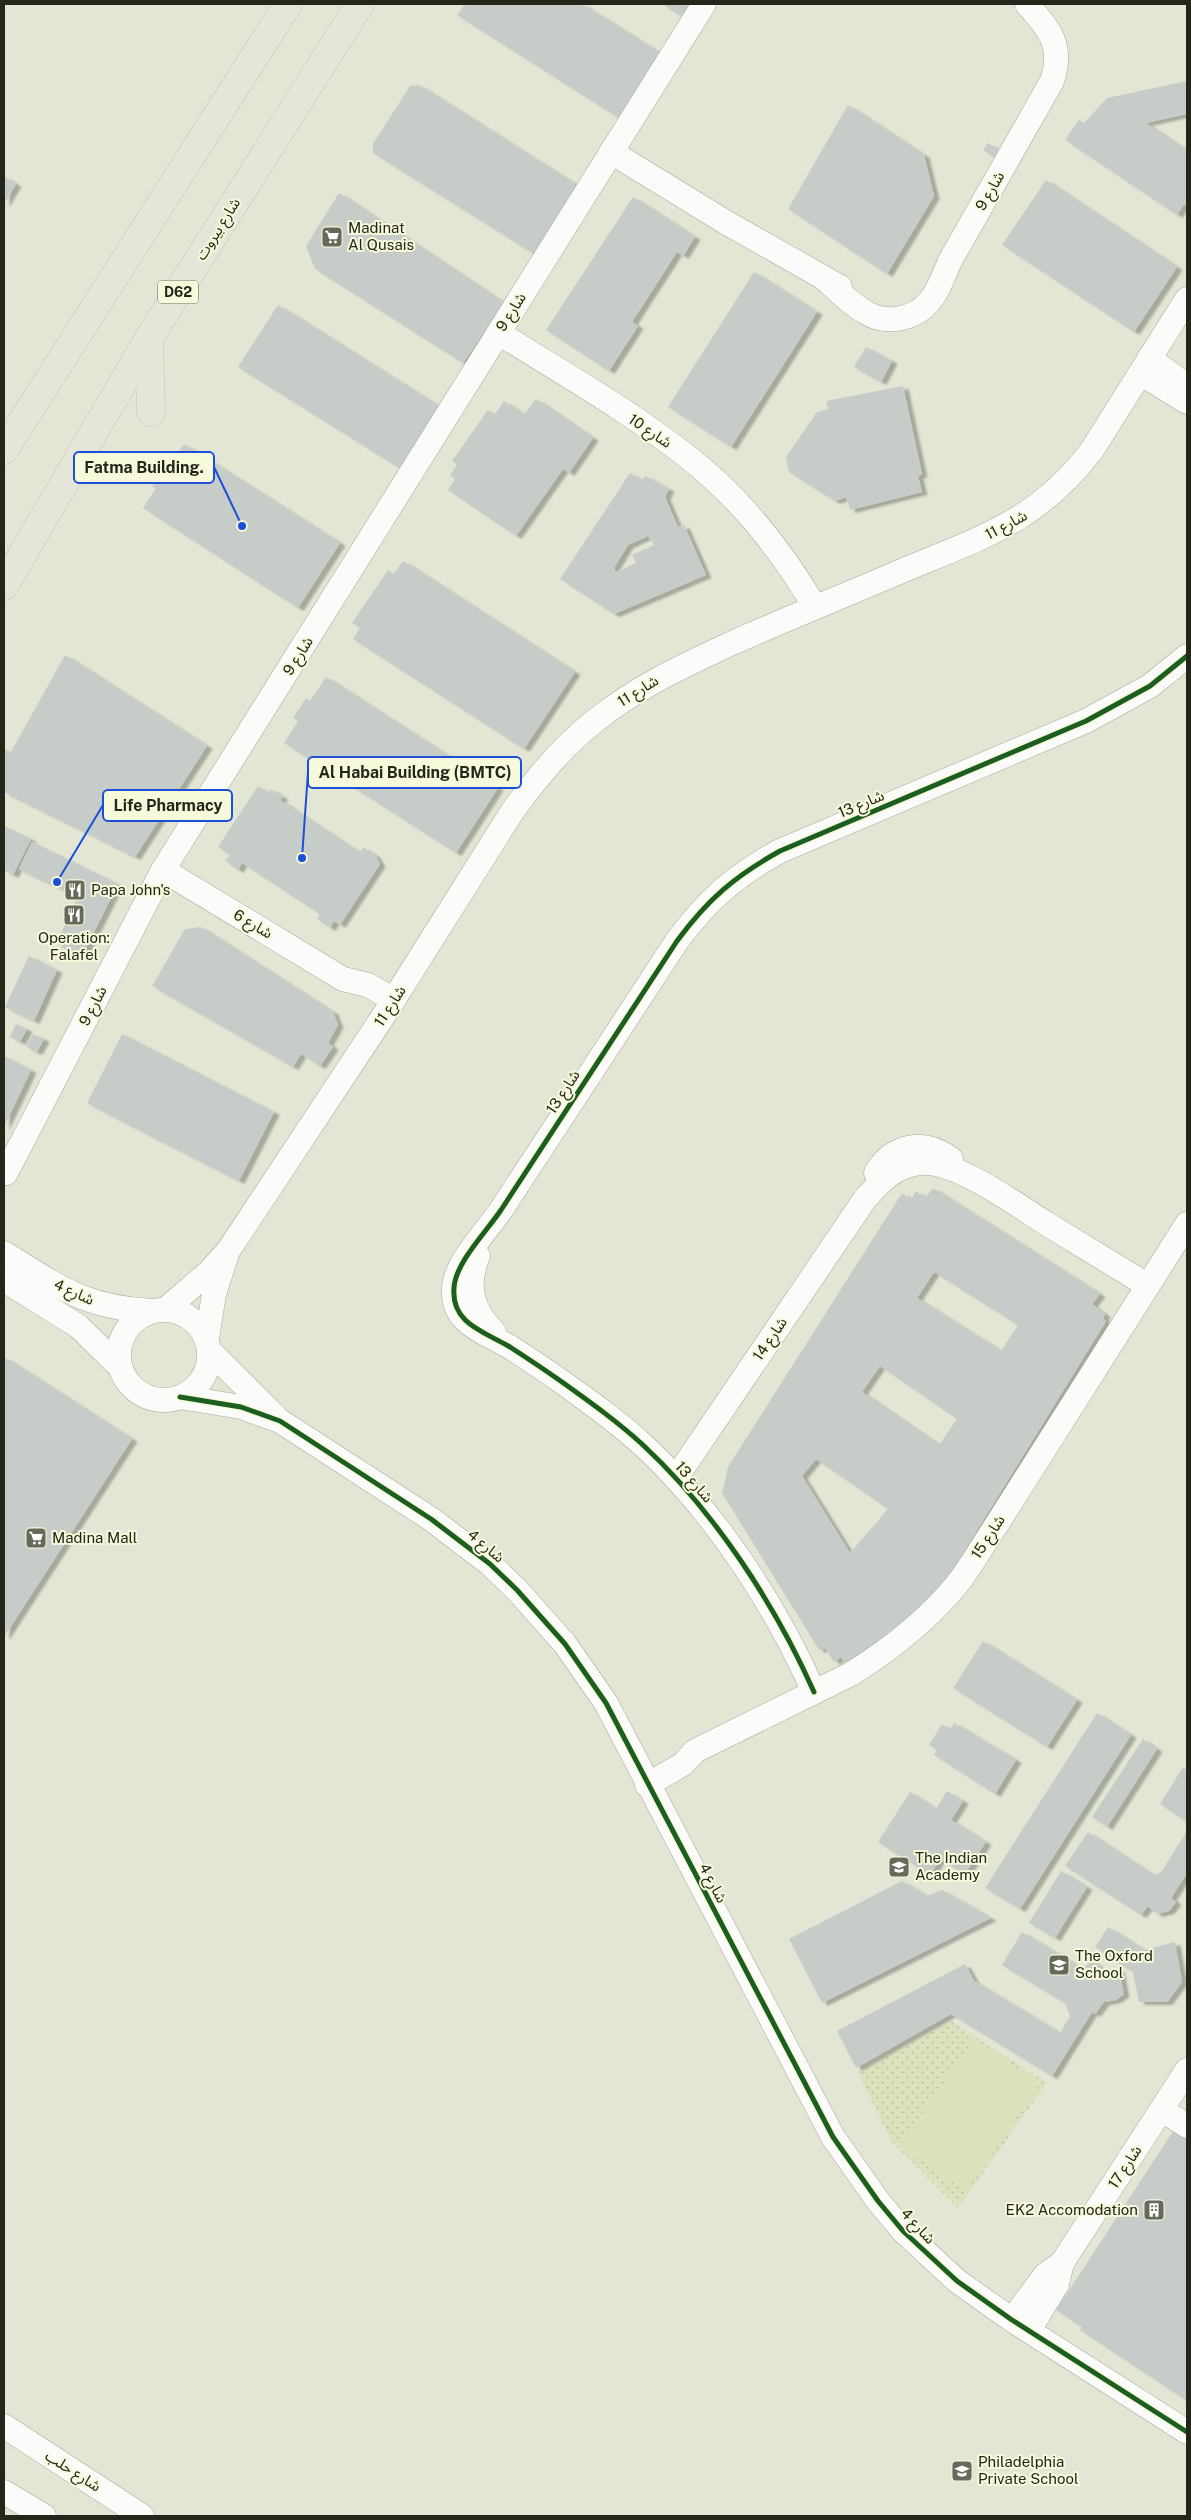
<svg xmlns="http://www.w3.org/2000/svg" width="1191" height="2520" font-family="'Public Sans','Noto Sans Arabic',sans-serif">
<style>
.grass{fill:url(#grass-dots)}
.pitch{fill:#dce2be}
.building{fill:#c6cdc9;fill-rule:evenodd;filter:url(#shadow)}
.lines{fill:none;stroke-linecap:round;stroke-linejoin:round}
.minor-casing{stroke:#a7aa9c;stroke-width:25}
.major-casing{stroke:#c1c3ba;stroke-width:29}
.minor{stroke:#fbfbf9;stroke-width:24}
.major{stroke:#e5e6d9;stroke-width:28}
.cycleway-casing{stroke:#f6fadb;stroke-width:8}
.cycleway{stroke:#1b5e20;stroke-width:5}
.labels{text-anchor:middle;stroke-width:4;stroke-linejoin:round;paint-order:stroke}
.shield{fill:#f6fadb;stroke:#636654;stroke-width:1}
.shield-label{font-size:14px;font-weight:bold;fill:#24261a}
.street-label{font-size:15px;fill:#24261a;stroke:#f6fadb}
.poi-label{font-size:15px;fill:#24261a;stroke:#f6fadb;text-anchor:start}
.leader{fill:none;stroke:#1d4ed8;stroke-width:2}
.callout-dot{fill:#1d4ed8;stroke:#f6fadb;stroke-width:2}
.callout{fill:#f6fadb;stroke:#1d4ed8;stroke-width:2}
.callout-label{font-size:16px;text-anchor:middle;font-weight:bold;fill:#24261a}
</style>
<defs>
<pattern id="grass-dots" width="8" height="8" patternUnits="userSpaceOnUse" patternTransform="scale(1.25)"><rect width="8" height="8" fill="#dce2be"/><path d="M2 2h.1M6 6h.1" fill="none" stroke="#bdc2a3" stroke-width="1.8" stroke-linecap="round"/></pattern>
<filter id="shadow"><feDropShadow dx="5.5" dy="3" stdDeviation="1" flood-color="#0004"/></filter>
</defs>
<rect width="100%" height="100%" fill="#e3e6d5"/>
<path class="grass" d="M951 2021 1047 2083 958 2208 891 2141 858 2072Z"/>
<path class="pitch" d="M974 2039 1040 2083 966 2191 900 2146Z"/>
<g class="building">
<path d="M465 4H582L663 55 622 120 457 15Z"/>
<path d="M662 4H700L689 21Z"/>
<path d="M1187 81V114L1146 123 1187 151V206L1184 204 1177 215 1065 140 1079 120 1084 123 1107 98Z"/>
<path d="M419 85 575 184V194L538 251 531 252 373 153V144L410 86Z"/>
<path d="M848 105 924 155 934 196 887 274 788 209Z"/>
<path d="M988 143 1000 150 995 158 983 150Z"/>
<path d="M4 176 16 184 4 204Z"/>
<path d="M1046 180 1177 267 1134 332 1002 245Z"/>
<path d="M339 193 504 303 463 363 315 269 306 246Z"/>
<path d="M633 197 695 237 683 256 677 252 632 322 638 326 609 371 546 330Z"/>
<path d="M754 272 817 312 731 447 668 407Z"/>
<path d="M278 305 440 407 401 469 238 367Z"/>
<path d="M866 347 892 361 881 382 854 367Z"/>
<path d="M903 386 922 474 918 476 922 492 850 510 846 497 835 501 789 472 786 457 817 412 828 409 826 401Z"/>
<path d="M536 399 593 438 569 473 563 469 516 536 448 490 455 479 450 475 457 465 452 461 488 410 495 414 504 401 524 415Z"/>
<path d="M184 444 340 543 298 608 143 508 156 488 152 487 167 464 170 465Z"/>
<path d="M630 473 642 480 646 476 669 489 665 497 678 527 684 525 706 575 614 614 560 579ZM648 536 654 545 632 555 636 563 616 572 614 568 628 545Z"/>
<path d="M403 561 575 672 524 749 353 639 360 628 352 623 388 570 394 574Z"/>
<path d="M65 655 207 746 135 857 4 792V749L11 752Z"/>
<path d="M326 677 498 788 456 853 284 743 298 721 293 718 306 698 310 701Z"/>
<path d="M258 786 269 793 271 789 283 797 280 800 360 853 363 847 375 855 380 864 340 925 334 921 330 928 317 919 320 914 242 863 238 870 225 861 230 855 218 847Z"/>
<path d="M4 826 31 839 13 875 4 870Z"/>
<path d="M32 842 118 884 82 956 56 943 78 897 19 869Z"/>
<path d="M201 927 333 1012 338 1025 328 1043 333 1047 320 1066 301 1054 293 1067 152 986 185 929Z"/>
<path d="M29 956 57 970 34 1021 5 1007Z"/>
<path d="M16 1024 27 1029 20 1042 10 1037Z"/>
<path d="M33 1034 44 1039 37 1052 26 1047Z"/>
<path d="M122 1034 274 1112 239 1181 87 1103Z"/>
<path d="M4 1056 31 1070 4 1127Z"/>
<path d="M933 1188 1100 1294 1092 1304 1105 1314 1103 1319 1106 1321 952 1571 928 1600 897 1628 845 1663 841 1657 834 1662 825 1648 819 1650 722 1493 728 1467 902 1193 911 1200 916 1191 925 1198ZM934 1272 1018 1325 1001 1351 917 1298ZM880 1366 957 1419 939 1445 862 1392ZM816 1459 888 1509 850 1553 802 1476Z"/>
<path d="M4 1357 132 1439 4 1637Z"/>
<path d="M983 1641 1077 1700 1047 1747 953 1688Z"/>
<path d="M1097 1713 1131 1735 1020 1909 985 1888Z"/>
<path d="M954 1723 1016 1760 995 1794 934 1755 937 1750 929 1745 942 1724 951 1729Z"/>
<path d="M1143 1739 1157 1749 1107 1827 1092 1817Z"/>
<path d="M1183 1767 1187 1770V1822L1160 1804Z"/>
<path d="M947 1791 963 1801 951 1820 986 1842 965 1874 940 1859 930 1875 878 1842 910 1792 936 1809Z"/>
<path d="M1187 1831V1873L1171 1898 1176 1902 1169 1911 1157 1914 1148 1906 1141 1915 1065 1866 1088 1832 1153 1875 1161 1872Z"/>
<path d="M1061 1871 1087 1887 1055 1938 1029 1923Z"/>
<path d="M902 1881 927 1896 942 1890 991 1918 822 2003 789 1939Z"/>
<path d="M1108 1927 1144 1950 1175 1942 1182 1982 1167 2002H1139L1133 1972 1095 1947Z"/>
<path d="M1022 1932 1083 1969 1091 1960 1104 1970 1119 1969 1124 1994 1116 2000 1104 2002 1095 2014 1092 2012 1052 2076 951 2014 856 2068 837 2031 965 1964 974 1981 1060 2033 1070 2016 1065 2003 1002 1965Z"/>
<path d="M1187 2110V2401L1080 2330 1082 2327 1056 2310Z"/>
</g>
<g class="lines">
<g class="minor-casing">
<g id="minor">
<path d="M611 152 727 223 840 287"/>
<path d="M826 280C838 291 851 304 865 312 885 325 913 320 929 302 939 291 944 274 950 261L1052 81C1064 45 1049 29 1027 4"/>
<path d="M499 333C562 373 630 411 689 458 740 498 782 551 815 607"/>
<path d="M1149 358 1187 386"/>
<path d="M1140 373 1187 402"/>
<path d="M163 870 343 979 368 985 394 1000"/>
<path d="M6 1173 163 870 704 4"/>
<path d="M876 1173C893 1144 925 1139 951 1159"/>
<path d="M4 1253C59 1287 85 1308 152 1311"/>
<path d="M478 1256C466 1285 471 1309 494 1332"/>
<path d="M4 1280 78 1326 119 1366"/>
<path d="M166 1309 209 1272 228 1251 384 1015 512 812C536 778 563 746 596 720 637 687 683 666 730 644 788 618 846 595 904 570 983 537 1038 521 1092 450L1187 299"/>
<circle cx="164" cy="1355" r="45"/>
<path d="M207 1338 214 1294 226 1257"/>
<path d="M210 1351 275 1416"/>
<path d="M180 1397 241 1407 280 1421 431 1519 490 1564 517 1590 565 1644 606 1703 833 2137 878 2201 903 2231 957 2281 1012 2320 1187 2432"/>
<path d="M676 1478 865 1199C881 1181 895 1165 921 1163 955 1160 1017 1205 1047 1224 1080 1244 1114 1265 1147 1285"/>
<path d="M814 1692C775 1604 714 1511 643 1445 618 1422 590 1402 562 1382 545 1370 527 1358 510 1347 485 1332 451 1324 454 1288 455 1263 487 1231 501 1210 560 1120 619 1030 677 941 708 899 735 876 780 851L1086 721 1150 686 1187 656"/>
<path d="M647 1785 683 1764 695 1751 851 1674C891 1649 928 1620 958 1583 970 1568 979 1551 990 1535L1187 1224"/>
<path d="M1162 2110 1187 2126"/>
<path d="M1012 2320 1045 2275 1062 2263"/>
<path d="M1029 2330 1057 2284 1062 2263 1187 2070"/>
<path d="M4 2426 142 2516"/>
<path d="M4 2492 44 2516"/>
</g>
</g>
<g class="major-casing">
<g id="major">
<path d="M149 338 151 412"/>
<path d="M4 450 288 4"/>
<path d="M4 586 149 338 360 4"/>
</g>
</g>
<use href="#minor" class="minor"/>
<use href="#major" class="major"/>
<g class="cycleway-casing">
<g id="cycleway">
<path d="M180 1397 241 1407 280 1421 431 1519 490 1564 517 1590 565 1644 606 1703 833 2137 878 2201 903 2231 957 2281 1012 2320 1187 2432"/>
<path d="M814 1692C775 1604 714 1511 643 1445 618 1422 590 1402 562 1382 545 1370 527 1358 510 1347 485 1332 451 1324 454 1288 455 1263 487 1231 501 1210 560 1120 619 1030 677 941 708 899 735 876 780 851L1086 721 1150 686 1187 656"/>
</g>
</g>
<use href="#cycleway" class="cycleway"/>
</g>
<defs>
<g id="supermarket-square" transform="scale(1.125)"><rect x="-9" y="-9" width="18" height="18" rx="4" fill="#67695b" stroke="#f6fadb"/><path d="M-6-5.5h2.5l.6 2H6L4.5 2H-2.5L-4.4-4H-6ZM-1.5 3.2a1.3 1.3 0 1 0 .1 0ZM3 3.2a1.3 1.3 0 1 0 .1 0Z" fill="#fff"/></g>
<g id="restaurant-square" transform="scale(1.125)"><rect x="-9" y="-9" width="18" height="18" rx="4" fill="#67695b" stroke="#f6fadb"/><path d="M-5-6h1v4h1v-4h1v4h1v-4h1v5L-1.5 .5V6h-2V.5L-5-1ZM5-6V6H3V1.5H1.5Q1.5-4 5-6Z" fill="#fff"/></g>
<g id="school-square" transform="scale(1.125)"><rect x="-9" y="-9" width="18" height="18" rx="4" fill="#67695b" stroke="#f6fadb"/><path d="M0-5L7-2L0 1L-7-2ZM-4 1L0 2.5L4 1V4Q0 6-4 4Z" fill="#fff"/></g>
<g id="building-square" transform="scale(1.125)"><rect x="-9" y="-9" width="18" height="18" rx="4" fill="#67695b" stroke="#f6fadb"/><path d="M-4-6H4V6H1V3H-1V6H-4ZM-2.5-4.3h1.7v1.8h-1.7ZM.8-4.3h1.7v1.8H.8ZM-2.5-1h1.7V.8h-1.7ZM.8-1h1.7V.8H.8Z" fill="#fff"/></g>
</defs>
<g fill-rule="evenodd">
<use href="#supermarket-square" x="332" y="237"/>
<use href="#restaurant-square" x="75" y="890"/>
<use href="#restaurant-square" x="74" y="915"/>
<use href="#supermarket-square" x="36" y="1538"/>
<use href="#school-square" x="899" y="1867"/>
<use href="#school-square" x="1059" y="1965"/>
<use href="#building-square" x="1154" y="2210"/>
<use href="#school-square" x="962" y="2471"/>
</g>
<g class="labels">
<rect class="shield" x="158" y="280.5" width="40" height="23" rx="4"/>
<g class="shield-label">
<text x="178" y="297">D62</text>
</g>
<g class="street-label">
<text transform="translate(990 191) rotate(-60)" y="5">شارع 9</text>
<text transform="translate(218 229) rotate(-58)" y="5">شارع بيروت</text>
<text transform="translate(511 312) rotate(-58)" y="5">شارع 9</text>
<text transform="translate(650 431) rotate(34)" y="5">شارع 10</text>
<text transform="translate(1006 525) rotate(-28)" y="5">شارع 11</text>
<text transform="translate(298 656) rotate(-58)" y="5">شارع 9</text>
<text transform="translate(638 691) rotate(-32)" y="5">شارع 11</text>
<text transform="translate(861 804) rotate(-23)" y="5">شارع 13</text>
<text transform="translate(253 924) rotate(31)" y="5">شارع 6</text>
<text transform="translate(93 1006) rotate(-63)" y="5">شارع 9</text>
<text transform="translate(390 1006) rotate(-57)" y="5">شارع 11</text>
<text transform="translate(563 1092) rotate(-57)" y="5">شارع 13</text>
<text transform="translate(74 1292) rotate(24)" y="5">شارع 4</text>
<text transform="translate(770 1339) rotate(-56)" y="5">شارع 14</text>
<text transform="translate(694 1482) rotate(49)" y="5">شارع 13</text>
<text transform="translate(988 1537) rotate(-57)" y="5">شارع 15</text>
<text transform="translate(486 1546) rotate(40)" y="5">شارع 4</text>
<text transform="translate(713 1883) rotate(62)" y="5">شارع 4</text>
<text transform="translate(1125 2167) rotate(-57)" y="5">شارع 17</text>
<text transform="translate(918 2226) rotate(47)" y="5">شارع 4</text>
<text transform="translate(73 2471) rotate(33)" y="5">شارع حلب</text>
</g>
<g class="poi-label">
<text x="348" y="233">Madinat<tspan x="348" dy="17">Al Qusais</tspan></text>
<text x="91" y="895">Papa John's</text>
<text x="74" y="943" text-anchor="middle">Operation:<tspan x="74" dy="17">Falafel</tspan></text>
<text x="52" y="1543">Madina Mall</text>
<text x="915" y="1863">The Indian<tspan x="915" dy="17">Academy</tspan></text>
<text x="1075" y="1961">The Oxford<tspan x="1075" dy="17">School</tspan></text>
<text x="1138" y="2215" text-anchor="end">EK2 Accomodation</text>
<text x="978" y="2467">Philadelphia<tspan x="978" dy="17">Private School</tspan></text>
</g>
</g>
<path class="leader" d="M242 526L214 467M302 858L308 772M57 882L103 805"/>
<g class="callout-dot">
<circle cx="242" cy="526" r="5"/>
<circle cx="302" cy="858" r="5"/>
<circle cx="57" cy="882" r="5"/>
</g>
<g class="callout">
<rect x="74" y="452" width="140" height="31" rx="5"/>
<rect x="308" y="757" width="213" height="31" rx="5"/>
<rect x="103" y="790" width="129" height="31" rx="5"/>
</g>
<g class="callout-label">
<text x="144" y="473">Fatma Building.</text>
<text x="415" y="778">Al Habai Building (BMTC)</text>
<text x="168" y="811">Life Pharmacy</text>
</g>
<rect width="1191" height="2520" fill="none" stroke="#24261a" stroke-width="10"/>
</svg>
